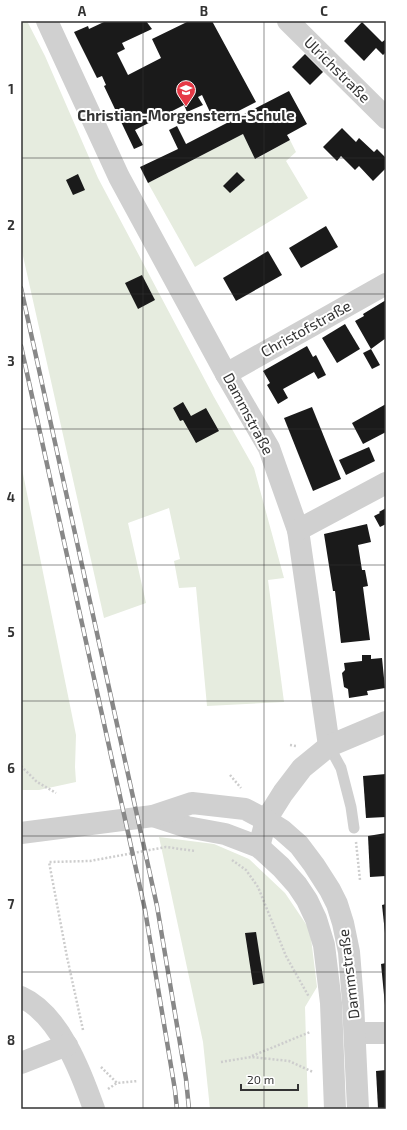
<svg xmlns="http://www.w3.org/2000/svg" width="407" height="1130" font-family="'Exo 2',sans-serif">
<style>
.green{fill:#e6ecdf}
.building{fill:#1a1a1a}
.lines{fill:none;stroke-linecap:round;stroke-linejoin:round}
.path{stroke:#cdcdcd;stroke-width:2.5;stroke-dasharray:2 2;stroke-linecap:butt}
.service{stroke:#d0d0d0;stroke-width:11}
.minor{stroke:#d0d0d0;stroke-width:22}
.tertiary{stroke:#d0d0d0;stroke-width:22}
.rail-casing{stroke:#888;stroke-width:4.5}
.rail{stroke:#fff;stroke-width:3;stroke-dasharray:9;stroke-linecap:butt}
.grid{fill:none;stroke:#333;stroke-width:1;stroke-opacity:0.55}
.labels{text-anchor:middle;stroke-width:4;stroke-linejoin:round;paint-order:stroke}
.street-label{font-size:15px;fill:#333;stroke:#fff}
.poi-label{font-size:15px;font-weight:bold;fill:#333;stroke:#fff}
.neatline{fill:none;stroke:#333;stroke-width:1.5}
.grid-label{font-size:13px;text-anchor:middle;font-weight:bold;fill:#333}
</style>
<rect width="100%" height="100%" fill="#fff"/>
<g class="green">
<path d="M21 21H27L45 56 98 178 214 397 254 468 284 578 268 580 284 702 207 706 196 587 179 588 174 561 180 559 169 508 128 523 146 603 104 618 21 247Z"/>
<path d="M243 134 256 159 290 140 296 152 286 161 308 198 195 267 148 183Z"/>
<path d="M21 464 76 735 75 767 76 782 39 790H21Z"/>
<path d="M159 837 214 844 249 859 285 893 310 930 317 987 305 1007 308 1109H210L203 1042Z"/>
</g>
<g class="building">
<path d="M106 21H146L152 29 122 43 125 49 117 53 128 75 161 58 152 39 189 21H212L256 102 215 123 202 95 198 97 203 105 187 112 184 105 135 130 143 145 134 149 104 86 106 85 102 76 97 78 74 32 88 26 89 29Z"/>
<path d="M362 22 382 42 386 39V52L383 55 376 48 364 61 344 41Z"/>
<path d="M305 54 323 72 310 85 292 67Z"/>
<path d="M289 91 307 124 287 135 290 140 255 159 243 134 148 183 140 167 178 149 169 130 177 126 186 144Z"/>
<path d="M342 128 356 142 359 138 374 152 377 149 386 158V168L373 181 359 166 355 170 341 156 337 161 323 147Z"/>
<path d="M237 172 245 180 230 193 223 186Z"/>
<path d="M78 174 85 190 73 195 66 180Z"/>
<path d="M326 226 338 247 301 268 289 248Z"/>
<path d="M268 251 282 275 236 301 223 278Z"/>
<path d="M142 275 155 300 138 309 125 283Z"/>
<path d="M386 300V338L371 349 355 321 364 316 363 314Z"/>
<path d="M345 324 360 349 337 363 322 338Z"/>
<path d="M307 346 313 357 316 355 326 375 318 379 314 372 283 389 288 398 278 404 267 385 270 383 263 371Z"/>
<path d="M371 349 380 365 372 369 363 353Z"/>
<path d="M183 402 191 416 206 408 219 431 196 443 183 420 180 421 173 408Z"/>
<path d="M386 404V432L363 444 352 423Z"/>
<path d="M312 407 341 479 313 491 284 418Z"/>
<path d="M369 447 375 461 346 475 339 460Z"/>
<path d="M386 508V524L380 527 374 516 380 513 379 512Z"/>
<path d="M367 524 371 542 358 545 362 570H365L368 586 363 587 370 640 341 643 335 591H333L324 534Z"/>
<path d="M362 655H371V659L382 658 385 688 367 691 368 695 349 698 348 689 344 687 342 673 345 670 344 663 362 661Z"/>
<path d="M386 774V817L366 818 363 776Z"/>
<path d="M386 833V876L370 877 368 836Z"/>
<path d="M386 904V933H385L382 905Z"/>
<path d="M256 932 264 983 253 985 245 933Z"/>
<path d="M386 963V1005H385L381 964Z"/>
<path d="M386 1070V1108H378L376 1071Z"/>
</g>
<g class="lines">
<g class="path">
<path d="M290 745 296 746"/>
<path d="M21 766 37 782 56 793"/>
<path d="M230 775 241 788"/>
<path d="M356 842 360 880"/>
<path d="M232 860 246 870 258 887 286 956 309 997"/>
<path d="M83 1030 67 957 49 862 90 861 166 847 195 851"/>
<path d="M252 1056 310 1032"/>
<path d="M221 1062 251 1057 289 1061 313 1072"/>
<path d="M101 1067 117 1083 138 1081"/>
<path d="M108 1089 117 1083"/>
</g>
<path class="service" d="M329 746 341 768 351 807 354 828"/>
<g class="minor">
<path d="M47 21 119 177 226 374 269 448 298 530 329 746"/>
<path d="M288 21 386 118"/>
<path d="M226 374 386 284"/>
<path d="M298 530 386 483"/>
<path d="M259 847 266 820 283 793 302 768 329 746 386 722"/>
<path d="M21 997C59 1014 81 1072 94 1109"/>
<path d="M355 1033H386"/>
<path d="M21 1063 67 1045"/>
</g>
<g class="tertiary">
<path d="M153 816 187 827 225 834 259 847 281 867 297 885 307 900 316 919 324 945 331 1003 335 1109"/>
<path d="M21 833 153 816 192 803 245 809 266 820 282 830 299 845 314 865 330 890 337 904 343 923 349 952 353 1002 358 1109"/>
</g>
<g class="rail-casing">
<g id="rail">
<path d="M21 288 157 906 186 1079 189 1109"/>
<path d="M21 346 145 910 175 1090 177 1109"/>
</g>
</g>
<use href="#rail" class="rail"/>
</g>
<path class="grid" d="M143 21V1109M264 21V1109M21 158H386M21 294H386M21 429H386M21 565H386M21 701H386M21 836H386M21 972H386"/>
<defs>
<g id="school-pin" transform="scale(1)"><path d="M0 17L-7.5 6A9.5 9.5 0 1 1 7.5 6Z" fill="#e63946" stroke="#fff"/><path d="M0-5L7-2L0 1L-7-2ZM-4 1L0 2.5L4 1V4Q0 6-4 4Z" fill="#fff"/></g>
</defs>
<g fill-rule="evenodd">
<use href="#school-pin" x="186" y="90"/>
</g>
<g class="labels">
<g class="street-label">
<text transform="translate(337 70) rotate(45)" y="5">Ulrichstraße</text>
<text transform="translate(306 329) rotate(-29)" y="5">Christofstraße</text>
<text transform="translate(248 414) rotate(62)" y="5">Dammstraße</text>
<text transform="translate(349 974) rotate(-97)" y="5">Dammstraße</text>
</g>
<g class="poi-label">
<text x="186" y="121">Christian-Morgenstern-Schule</text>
</g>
</g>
<rect width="407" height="1130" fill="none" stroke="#ffffff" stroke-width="44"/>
<path d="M241 1084v6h57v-6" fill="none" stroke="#333333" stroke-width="2"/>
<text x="247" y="1084" font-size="12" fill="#333333" stroke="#ffffff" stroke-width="3" paint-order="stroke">20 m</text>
<rect x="22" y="22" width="363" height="1086" class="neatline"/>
<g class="grid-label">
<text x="82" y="16">A</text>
<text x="204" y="16">B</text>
<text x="324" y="16">C</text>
<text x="11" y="94">1</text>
<text x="11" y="230">2</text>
<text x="11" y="366">3</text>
<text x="11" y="502">4</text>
<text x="11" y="637">5</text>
<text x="11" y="773">6</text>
<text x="11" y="909">7</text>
<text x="11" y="1045">8</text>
</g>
</svg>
